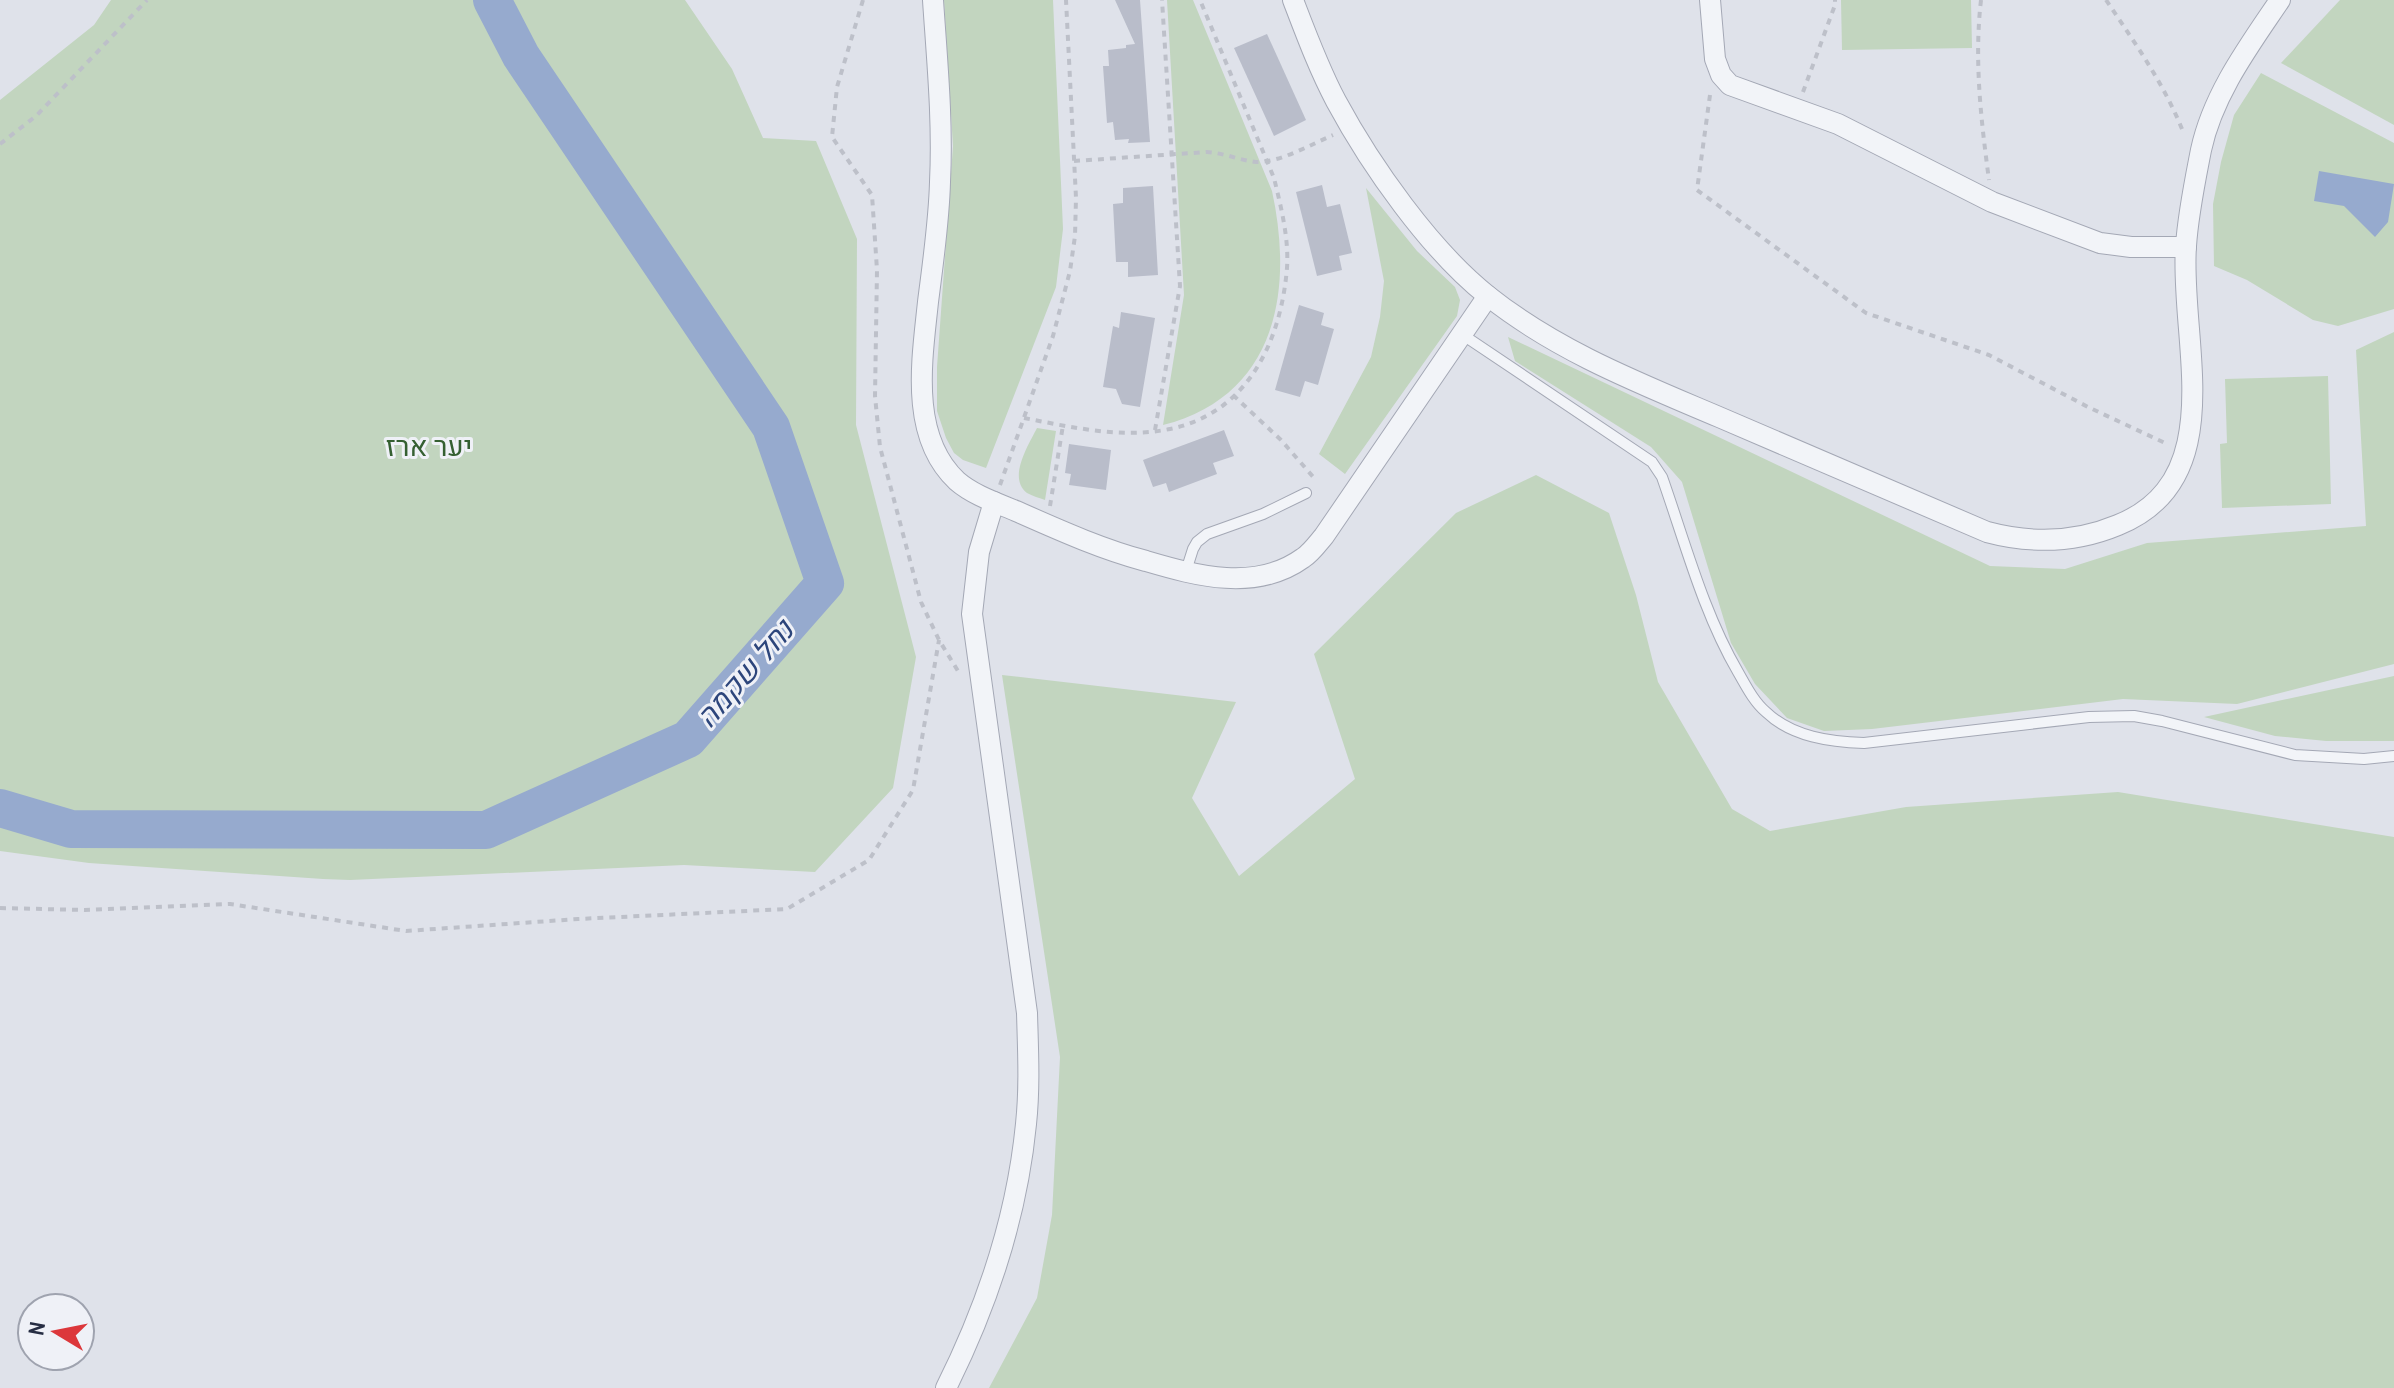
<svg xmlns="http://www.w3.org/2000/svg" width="2394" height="1388" font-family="'Archivo Narrow',Heebo,sans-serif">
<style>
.green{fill:#c2d5bf}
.water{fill:#96aace}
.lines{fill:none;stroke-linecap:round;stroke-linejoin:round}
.river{stroke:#96aace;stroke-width:38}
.building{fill:#b9bdca}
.service-casing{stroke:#a4a8b5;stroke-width:12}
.minor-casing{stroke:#a4a8b5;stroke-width:22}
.path{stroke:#bdc0c9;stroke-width:4;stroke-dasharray:6 6;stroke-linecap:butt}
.service{stroke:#f2f4f8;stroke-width:10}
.minor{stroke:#f2f4f8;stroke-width:20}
.labels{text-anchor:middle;stroke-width:6;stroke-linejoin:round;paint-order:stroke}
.park-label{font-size:28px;fill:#356032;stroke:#eff1f7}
.water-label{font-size:30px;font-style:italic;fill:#2c457b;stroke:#eff1f7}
</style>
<rect width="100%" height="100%" fill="#dfe2ea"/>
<g class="green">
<path d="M111 0H685L732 69 763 138 816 141 857 239 856 425 916 657 893 788 815 872 684 865 350 880 323 879 89 863 0 851V100L94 25Z"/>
<path d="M944 0H1053L1063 229 1056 287 986 468 963 460 954 453 946 438 937 411V367L953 146Z"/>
<path d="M1167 0H1193L1272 191C1294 292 1276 396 1163 425L1184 295Z"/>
<path d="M1841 0H1971L1972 48 1842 50Z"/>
<path d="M2340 0H2394V125L2281 63Z"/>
<path d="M2261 73 2394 143V309L2338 326 2313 320 2247 280 2214 266 2213 204 2221 162 2234 115Z"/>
<path d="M1366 188 1417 251 1455 287 1460 300 1457 316 1345 474 1319 454 1371 357 1380 317 1384 281Z"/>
<path d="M2394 332V664L2237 704 2123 699 1872 729 1824 731 1787 718 1755 684 1731 643 1682 482 1651 447 1515 361 1508 337 1990 566 2065 569 2147 543 2366 526 2356 350Z"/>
<path d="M2328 376 2331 504 2222 508 2220 444 2227 443 2225 379Z"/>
<path d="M1037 428 1056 431 1045 500C1040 498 1032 496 1027 493 1007 478 1029 444 1037 428Z"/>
<path d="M1536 475 1609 513 1636 595 1658 682 1732 809 1770 831 1906 807 2118 792 2394 837V1388H989L1037 1298 1052 1215 1060 1057 1002 675 1236 702 1192 798 1239 876 1355 779 1314 654 1456 513Z"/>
<path d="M2394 676V741H2326L2275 736 2204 717Z"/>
</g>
<path class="water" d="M2319 171 2394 184 2388 222 2375 237 2344 206 2314 201Z"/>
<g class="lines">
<path class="river" d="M0 808 71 829 486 830 688 739 825 583 771 427 521 56 492 0"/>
</g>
<g class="building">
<path d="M1115 0H1140L1150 142 1128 143 1129 139 1115 140 1113 122 1107 123 1103 66H1109L1108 50 1126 48V45L1135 44Z"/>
<path d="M1267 34 1306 120 1274 136 1234 48Z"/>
<path d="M1322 185 1327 207 1340 204 1352 253 1339 256 1342 270 1317 276 1296 192Z"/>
<path d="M1153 186 1158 275 1128 277V262H1116L1113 204 1123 203V188Z"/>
<path d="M1299 305 1324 313 1321 325 1334 329 1318 385 1305 381 1300 397 1275 390Z"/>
<path d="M1121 312 1155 318 1140 407 1122 404 1116 389 1103 387 1113 326 1119 328Z"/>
<path d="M1224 430 1234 456 1213 463 1217 474 1169 492 1166 483 1153 487 1143 460Z"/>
<path d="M1069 444 1111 450 1106 490 1069 485 1071 474 1065 473Z"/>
</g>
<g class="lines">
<g class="service-casing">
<g id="service">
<path d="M1463 335 1652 462 1662 477C1685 542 1703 612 1738 672 1746 686 1754 702 1766 712 1792 737 1831 742 1864 743L2089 717 2134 716 2162 721 2295 755 2364 759 2394 756"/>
<path d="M1186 571 1193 549 1197 542 1207 534 1263 514 1306 493"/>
</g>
</g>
<g class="minor-casing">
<g id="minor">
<path d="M933 0C937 60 943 121 940 182 939 222 933 262 928 302 922 360 909 436 957 481 973 495 997 503 1016 511 1059 530 1101 549 1146 561 1197 576 1256 592 1303 558 1311 553 1318 543 1324 536L1488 296"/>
<path d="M1293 0C1306 34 1319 69 1336 101 1371 166 1430 250 1488 296 1557 351 1639 383 1719 417 1809 455 1898 494 1987 532 2032 544 2075 543 2118 525 2232 479 2179 339 2186 246 2188 214 2195 181 2201 150 2213 94 2249 46 2280 0"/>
<path d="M1710 0 1715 59 1721 75 1730 85 1838 124 1992 202 2100 243 2131 247H2186"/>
<path d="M946 1388C987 1306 1017 1216 1026 1124 1030 1086 1028 1050 1027 1013L972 614 979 552 994 502"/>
</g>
</g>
<g class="path">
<path d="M863 0 837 87 832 137 872 195 877 270 875 396 880 447 921 602 939 640 958 671"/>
<path d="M1981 0C1974 60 1981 120 1989 180"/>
<path d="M2106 0C2135 43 2165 85 2184 134"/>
<path d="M1803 92 1835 5V0"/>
<path d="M1710 95 1697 190 1866 313 1989 355 2088 407 2165 443"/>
<path d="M0 144 36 116 147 0"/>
<path d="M1074 161 1207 152C1224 153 1239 160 1256 162 1279 163 1312 144 1333 135"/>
<path d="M1233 395 1281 440 1315 479"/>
<path d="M1024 418C1071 427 1121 439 1170 429 1248 413 1281 341 1287 268 1289 238 1281 207 1274 178L1200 0"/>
<path d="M1155 430 1180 286 1162 0"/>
<path d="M1000 485 1053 336 1070 271 1075 236 1076 198 1066 0"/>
<path d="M1050 506 1063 425"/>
<path d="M0 908 85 910 230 904 406 931 578 919 787 909 869 860 913 790 939 640"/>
</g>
<use href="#service" class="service"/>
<use href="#minor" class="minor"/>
</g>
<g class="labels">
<g class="park-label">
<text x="429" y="456">יער ארז</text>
</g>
<g class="water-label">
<text transform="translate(745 674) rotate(-49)" y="10">נחל שקמה</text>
</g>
</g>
<g transform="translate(56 1332) rotate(280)"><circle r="38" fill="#eff1f7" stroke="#9fa3af" stroke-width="2"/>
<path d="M0-6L14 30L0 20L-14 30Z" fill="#dc373b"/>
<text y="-12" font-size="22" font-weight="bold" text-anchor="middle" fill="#262d43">N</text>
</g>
</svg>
